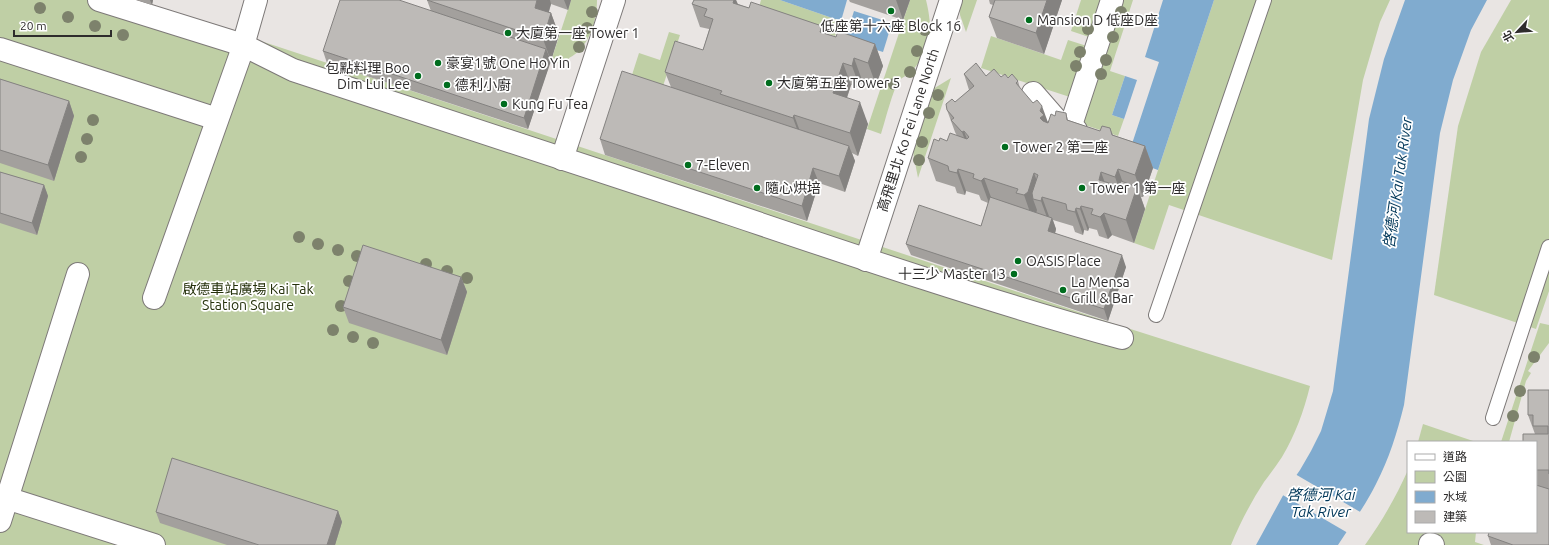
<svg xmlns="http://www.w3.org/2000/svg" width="1549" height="545" font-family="Ubuntu,'Noto Sans TC',sans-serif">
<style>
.green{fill:#bfcfa5}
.water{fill:#80abcf}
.pier{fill:#e9e5e3}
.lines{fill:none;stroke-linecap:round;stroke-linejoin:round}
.lane-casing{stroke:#7d7978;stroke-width:16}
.street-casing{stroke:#7d7978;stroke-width:24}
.lane{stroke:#fff;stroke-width:14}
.street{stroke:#fff;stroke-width:22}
.tree{fill:#7d826c}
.wall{fill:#a3a09d}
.shaded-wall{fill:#848280}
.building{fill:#bdbab7;stroke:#848280}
.poi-dot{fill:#006d1e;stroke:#fff;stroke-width:1.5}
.labels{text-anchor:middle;stroke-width:3.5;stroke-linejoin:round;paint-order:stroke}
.poi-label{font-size:14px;fill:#2e2c2c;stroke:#fff;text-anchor:start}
.street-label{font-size:14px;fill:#2e2c2c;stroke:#fff}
.park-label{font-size:14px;fill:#25310b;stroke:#fff}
.water-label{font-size:15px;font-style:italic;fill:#003759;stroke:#fff}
</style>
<rect width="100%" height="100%" fill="#e9e5e3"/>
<g class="green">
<path d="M0 0H137L1121 326 1310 386C1304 411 1295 435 1282 457 1276 466 1270 474 1264 482 1251 502 1240 523 1231 545H0Z"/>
<path d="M571 0H597C597 21 589 48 569 58L567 66 551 61Z"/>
<path d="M761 0H780L841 21 835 36 758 11Z"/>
<path d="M910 0H926C933 28 932 50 911 72 908 75 902 77 899 81 894 86 884 125 881 134L867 129Z"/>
<path d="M959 0H977L966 32 960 15Z"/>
<path d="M1081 0H1105L1092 38 1071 31Z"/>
<path d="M1119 0H1133L1110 71 1125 76 1112 115 1124 119 1118 136 1079 123Z"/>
<path d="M1214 0H1390L1380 22 1363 80 1332 260 1169 205 1154 250 1134 243Z"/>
<path d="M1511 0H1549V291L1536 329 1434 295 1458 126 1481 52Z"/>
<path d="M669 32 680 35 662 89 631 78 639 53 660 60Z"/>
<path d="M991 36 1061 60 1068 40 1090 47 1073 98 981 68Z"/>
<path d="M951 78 918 178 913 152 915 130 933 89Z"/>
<path d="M1540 323 1549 325V343L1528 371 1531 373 1526 381 1509 442H1501Z"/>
<path d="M1423 424 1476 442H1418Z"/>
<path d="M1408 470V532H1476L1475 542 1484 545H1365C1382 521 1396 497 1408 470Z"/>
</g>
<g class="water">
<path d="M780 0H847L841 21Z"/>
<path d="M1163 0H1214L1158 170 1127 159 1159 62 1145 57Z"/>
<path d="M1405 0H1487L1471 30 1453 80 1440 133 1404 405C1397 433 1389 459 1376 484 1365 506 1351 525 1338 545H1256L1286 490 1300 470 1311 451 1321 431 1333 391 1369 119 1384 59Z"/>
<path d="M854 11 892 23 883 52 845 40Z"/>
<path d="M1125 76 1137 80 1124 119 1112 115Z"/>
</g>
<path class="pier" d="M1295 474 1362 513 1348 533 1281 494Z"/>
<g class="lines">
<g class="lane-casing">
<g id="lane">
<path d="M1156 315 1264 0"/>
<path d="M1493 418 1549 247"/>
</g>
</g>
<g class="street-casing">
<g id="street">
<path d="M99 0 243 45 293 70C433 116 573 162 713 208 849 254 984 300 1122 338"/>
<path d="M0 49 217 119"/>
<path d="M1033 93 1060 124 1076 130"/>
<path d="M1070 128 1112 0"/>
<path d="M562 159 614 0"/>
<path d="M866 260 951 0"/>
<path d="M154 298 240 56 256 0"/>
<path d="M0 496 154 545"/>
<path d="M0 521 78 274"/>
<path d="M1430 544 1433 545"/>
</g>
</g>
<use href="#lane" class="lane"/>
<use href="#street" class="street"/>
</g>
<g class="tree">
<circle cx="40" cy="8" r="6"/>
<circle cx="592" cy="12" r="6"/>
<circle cx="1121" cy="12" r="6"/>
<circle cx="68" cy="17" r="6"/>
<circle cx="95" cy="26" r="6"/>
<circle cx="587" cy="28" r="6"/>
<circle cx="1088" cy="29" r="6"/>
<circle cx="925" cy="30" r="6"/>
<circle cx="123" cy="35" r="6"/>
<circle cx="1113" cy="37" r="6"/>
<circle cx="579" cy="47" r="6"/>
<circle cx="917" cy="51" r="6"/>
<circle cx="1080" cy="52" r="6"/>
<circle cx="1106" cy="60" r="6"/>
<circle cx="1076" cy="66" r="6"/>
<circle cx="910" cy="72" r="6"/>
<circle cx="1101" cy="74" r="6"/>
<circle cx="894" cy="84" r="6"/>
<circle cx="938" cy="95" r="6"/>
<circle cx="929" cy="113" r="6"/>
<circle cx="93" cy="120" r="6"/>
<circle cx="87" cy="139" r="6"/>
<circle cx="922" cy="142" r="6"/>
<circle cx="81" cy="157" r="6"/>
<circle cx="919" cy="160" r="6"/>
<circle cx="299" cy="237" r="6"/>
<circle cx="318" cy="244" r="6"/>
<circle cx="338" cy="250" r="6"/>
<circle cx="357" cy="256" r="6"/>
<circle cx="426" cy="264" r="6"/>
<circle cx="447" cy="271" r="6"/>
<circle cx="467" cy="278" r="6"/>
<circle cx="349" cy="281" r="6"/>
<circle cx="258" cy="286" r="6"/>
<circle cx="341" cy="306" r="6"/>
<circle cx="333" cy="330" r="6"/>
<circle cx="353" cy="337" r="6"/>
<circle cx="373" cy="343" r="6"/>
<circle cx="1534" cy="357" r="6"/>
<circle cx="1520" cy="391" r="6"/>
<circle cx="1513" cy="416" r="6"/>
</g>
<g class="wall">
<path d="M137 0H153L152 5Z"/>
<path d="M427 0H571L568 10 551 4 549 12 551 13 559 35 528 129 327 63 323 51 431 11Z"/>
<path d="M694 0H736L738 4 749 8 822 26 824 33 836 37 875 44 883 66 876 85 862 80 860 88 851 85 847 98 868 124 858 156 852 153 855 161 845 192 819 183 807 221 605 155 600 139 671 87 665 72 703 50 709 30V29L700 27 692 4Z"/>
<path d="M849 0H910L903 20 850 2Z"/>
<path d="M989 0H1062L1044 54 997 38 989 17 993 5 990 4Z"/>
<path d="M964 74 1008 78 1018 81 1020 88 1048 122 1055 116 1066 113 1068 120 1100 131 1110 128 1113 135 1145 146 1153 168 1143 197H1141L1145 209 1134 243 1112 235 1108 239 1099 236 1097 230 1089 228 1088 231 1084 230 1083 235 1075 232 1073 226 1053 220 1056 229 1055 233 1126 267 1108 321 911 255 906 244 981 226 988 203 981 200 979 195 966 191 965 195 957 193 955 187 936 181 928 158 939 141H947L957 136 955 132 947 110 969 90Z"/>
<path d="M0 79 69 101 74 116 54 181 0 163Z"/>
<path d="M0 172 44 185 48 196 37 235 0 223Z"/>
<path d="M461 277 467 292 447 355 349 323 343 307Z"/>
<path d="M1549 390V545H1491L1488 536 1536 532V442L1535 434 1528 415Z"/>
<path d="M338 511 342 522 335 545H227L160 523 156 512Z"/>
</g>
<g class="shaded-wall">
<path d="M150 0H153L152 5Z"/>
<path d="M537 0H550L551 4 543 30 535 8Z"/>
<path d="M564 0H571L568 10Z"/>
<path d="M734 0H736L743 19 733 3Z"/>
<path d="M896 0H910L903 20Z"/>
<path d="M1047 0H1062L1044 54 1036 33Z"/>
<path d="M551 13 559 35 551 61 543 39Z"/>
<path d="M822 26 830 48 820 32Z"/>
<path d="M875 44 883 66 876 85 868 63Z"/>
<path d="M546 49 551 61 528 129 524 118Z"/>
<path d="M854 58 862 80 860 88 852 66Z"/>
<path d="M843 63 851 85 841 115 833 93Z"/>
<path d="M69 101 74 116 54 181 48 165Z"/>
<path d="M860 102 868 124 858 156 850 133Z"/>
<path d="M1042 106 1050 128 1040 118V111Z"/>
<path d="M794 115 802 137 801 140 793 118Z"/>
<path d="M964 131 972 153 970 155 962 132Z"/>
<path d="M849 146 855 161 845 192 839 176Z"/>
<path d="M1145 146 1153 168 1143 197 1135 175Z"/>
<path d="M813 168 819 183 807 221 802 206Z"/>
<path d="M958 169 966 191 965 195 957 173Z"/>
<path d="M1118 169 1126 191 1123 199 1115 177Z"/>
<path d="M1101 172 1109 194 1099 180Z"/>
<path d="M1034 173 1042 195 1033 199 1037 210 1036 214 1032 218 1024 195Z"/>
<path d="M984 178 992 200 989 203 981 181Z"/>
<path d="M44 185 48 196 37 235 32 223Z"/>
<path d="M1137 187 1145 209 1134 243 1126 220Z"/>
<path d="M1042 197 1050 219 1049 223 1041 201Z"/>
<path d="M1081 206 1089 228 1088 231 1080 209Z"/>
<path d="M1076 208 1084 230 1083 235 1075 212Z"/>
<path d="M1104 213 1112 235 1108 239 1100 217Z"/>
<path d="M1052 218 1056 229 1053 242 1048 231Z"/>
<path d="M1122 255 1126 267 1108 321 1104 309Z"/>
<path d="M461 277 467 292 447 355 441 340Z"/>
<path d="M338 511 342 522 335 545H327Z"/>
</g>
<g class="building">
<path d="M340 0H399L546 49 524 118 323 51Z"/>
<path d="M427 0H537L535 8 551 13 543 39Z"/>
<path d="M694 0H734L733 3 749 8 751 2 822 26 820 32 836 37 838 31 875 44 868 63 854 58 852 66 843 63 833 93 860 102 850 133 794 115 793 118 720 94 722 91 665 72 675 41 703 50 713 19 704 16 707 9 692 4Z"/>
<path d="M995 0H1047L1036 33 989 17Z"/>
<path d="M976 63 986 76 994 69 1001 77 1005 74 1008 78 1012 74 1018 81 1016 83 1033 103 1037 100 1042 106 1040 111 1044 115 1040 118 1043 121 1048 123 1051 114 1055 116 1056 111 1066 113 1067 120 1100 131 1102 126 1110 128 1112 135 1145 146 1135 175 1118 169 1115 177 1101 172 1099 180 1119 186 1121 181 1137 187 1126 220 1104 213 1100 217 1091 214 1093 209 1081 206 1080 209 1076 208 1075 212 1067 210 1066 204 1042 197 1041 201 1033 199 1032 193 1038 175 1034 173 1028 192 1024 195 1016 193 1018 189 984 178 981 181 973 178 974 174 958 169 957 173 949 171 948 166 928 158 934 139 939 141 940 138 947 141 950 133 967 139 969 137 964 131 962 132 951 120 954 118 947 110 946 104 952 99 955 102 974 86 964 74Z"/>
<path d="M622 71 849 146 839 176 813 168 802 206 600 139Z"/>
<path d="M0 79 69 101 48 165 0 150Z"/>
<path d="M0 172 44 185 32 223 0 213Z"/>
<path d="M990 197 1052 218 1048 231 1122 255 1104 309 906 244 919 205 981 226Z"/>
<path d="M363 245 461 277 441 340 343 307Z"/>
<path d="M1528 390H1549V474V470H1536V442H1523V434H1548V426H1533V415H1528Z"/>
<path d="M172 458 338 511 327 545H259L156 512Z"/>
<path d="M1536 485 1549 489V545H1513L1488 536 1489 532H1536Z"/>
</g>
<g class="poi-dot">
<circle cx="891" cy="11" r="4"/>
<circle cx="1029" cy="20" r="4"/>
<circle cx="508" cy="33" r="4"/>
<circle cx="438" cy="63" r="4"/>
<circle cx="418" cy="76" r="4"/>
<circle cx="769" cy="83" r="4"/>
<circle cx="447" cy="85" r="4"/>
<circle cx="504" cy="104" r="4"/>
<circle cx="1005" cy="147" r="4"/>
<circle cx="688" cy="165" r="4"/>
<circle cx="757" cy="188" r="4"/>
<circle cx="1082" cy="188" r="4"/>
<circle cx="1018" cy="261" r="4"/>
<circle cx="1014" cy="274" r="4"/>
<circle cx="1063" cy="290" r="4"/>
</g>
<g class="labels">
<g class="poi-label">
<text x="1037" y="25">Mansion D 低座D座</text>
<text x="891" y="31" text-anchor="middle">低座第十六座 Block 16</text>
<text x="516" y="38">大廈第一座 Tower 1</text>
<text x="446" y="68">豪宴1號 One Ho Yin</text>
<text x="410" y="73" text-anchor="end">包點料理 Boo<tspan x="410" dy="16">Dim Lui Lee</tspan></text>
<text x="777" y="88">大廈第五座 Tower 5</text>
<text x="455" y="90">德利小廚</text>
<text x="512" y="109">Kung Fu Tea</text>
<text x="1013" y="152">Tower 2 第二座</text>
<text x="696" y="170">7-Eleven</text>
<text x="765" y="193">隨心烘培</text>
<text x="1090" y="193">Tower 1 第一座</text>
<text x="1026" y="266">OASIS Place</text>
<text x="1006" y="279" text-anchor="end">十三少 Master 13</text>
<text x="1071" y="287">La Mensa<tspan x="1071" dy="16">Grill &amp; Bar</tspan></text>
</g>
<g class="street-label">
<text transform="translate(908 130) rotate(-72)" y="5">高飛里北 Ko Fei Lane North</text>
</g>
<g class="park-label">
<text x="248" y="294">啟德車站廣場 Kai Tak<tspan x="248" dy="16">Station Square</tspan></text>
</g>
<g class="water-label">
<text transform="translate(1398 183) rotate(-82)" y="5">啓德河 Kai Tak River</text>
<text x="1321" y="500">啓德河 Kai<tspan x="1321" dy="17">Tak River</tspan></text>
</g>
</g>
<rect x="1407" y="441" width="130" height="92" fill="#ffffff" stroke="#ababab"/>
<rect x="1415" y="454" width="20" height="6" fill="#ffffff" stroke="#ababab"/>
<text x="1443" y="461" font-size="12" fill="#2e2c2c">道路</text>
<rect x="1415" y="471" width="20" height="12" fill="#bfcfa5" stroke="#ababab"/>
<text x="1443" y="481" font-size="12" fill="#2e2c2c">公園</text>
<rect x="1415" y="491" width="20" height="12" fill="#80abcf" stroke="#ababab"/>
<text x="1443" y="501" font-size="12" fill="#2e2c2c">水域</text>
<rect x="1415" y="511" width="20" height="12" fill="#bdbab7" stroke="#ababab"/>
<text x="1443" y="521" font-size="12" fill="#2e2c2c">建築</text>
<g transform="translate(1517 32) rotate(244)" stroke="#ffffff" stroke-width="3" paint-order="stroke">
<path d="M0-3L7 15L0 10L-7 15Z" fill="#2e2c2c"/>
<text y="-6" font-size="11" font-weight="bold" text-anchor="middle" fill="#2e2c2c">北</text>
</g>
<path d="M14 30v6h97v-6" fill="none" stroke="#2e2c2c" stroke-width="2"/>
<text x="20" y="30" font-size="12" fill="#2e2c2c" stroke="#ffffff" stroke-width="3" paint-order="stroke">20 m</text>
</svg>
